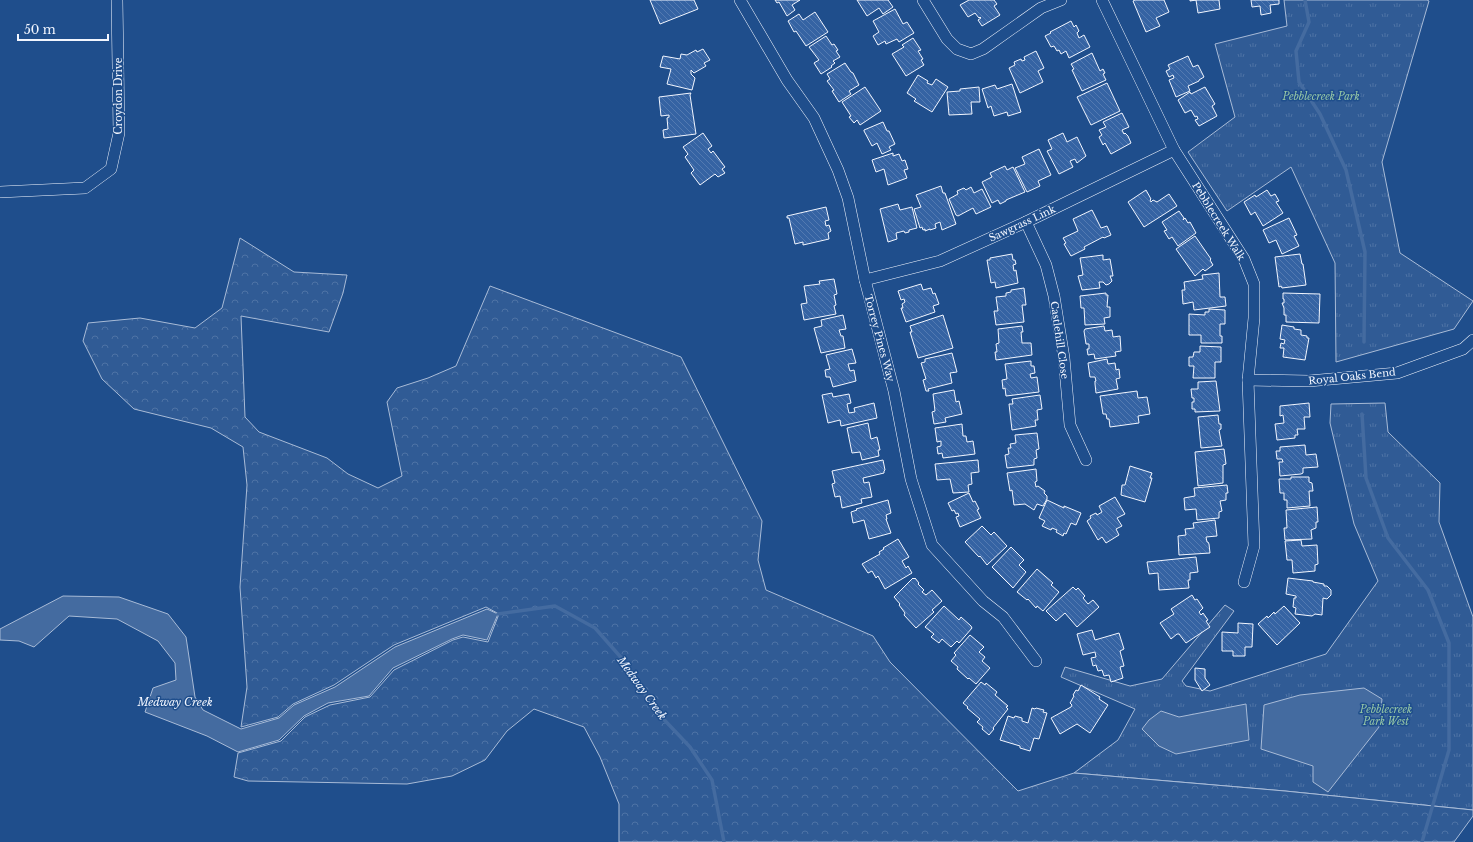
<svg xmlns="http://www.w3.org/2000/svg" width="1473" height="842" font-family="'Libre Baskerville',serif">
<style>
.grass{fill:url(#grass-tufts);stroke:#a8bbd7}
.forest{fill:url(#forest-crowns);stroke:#a8bbd7}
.water{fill:#446ba0;stroke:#a8bbd7}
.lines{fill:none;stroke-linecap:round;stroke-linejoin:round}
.stream{stroke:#446ba0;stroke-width:3.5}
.building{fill:url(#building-back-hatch);stroke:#f2f6ff}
.street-casing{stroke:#f2f6ff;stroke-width:12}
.street{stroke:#1f4e8c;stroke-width:11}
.labels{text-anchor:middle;stroke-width:3;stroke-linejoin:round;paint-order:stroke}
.street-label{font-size:10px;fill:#f2f6ff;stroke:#1f4e8c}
.park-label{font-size:10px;font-style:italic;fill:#97c8a6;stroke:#1f4e8c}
.water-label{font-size:11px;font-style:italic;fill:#f2f6ff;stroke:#1f4e8c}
</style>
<defs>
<pattern id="grass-tufts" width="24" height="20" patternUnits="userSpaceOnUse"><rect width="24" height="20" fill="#305b95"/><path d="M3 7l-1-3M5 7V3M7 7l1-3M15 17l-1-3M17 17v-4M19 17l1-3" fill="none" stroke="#4e73a5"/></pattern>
<pattern id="forest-crowns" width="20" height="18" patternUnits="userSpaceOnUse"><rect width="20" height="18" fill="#305b95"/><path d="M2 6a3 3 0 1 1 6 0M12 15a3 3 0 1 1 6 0" fill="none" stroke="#4e73a5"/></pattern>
<pattern id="building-back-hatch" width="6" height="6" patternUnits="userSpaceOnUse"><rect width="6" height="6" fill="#3563a3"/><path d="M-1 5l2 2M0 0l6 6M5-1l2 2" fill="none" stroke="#537ab1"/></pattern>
</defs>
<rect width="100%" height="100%" fill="#1f4e8c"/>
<g class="grass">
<path d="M1284 0H1427L1429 1 1382 162 1400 253 1473 301 1454 329 1336 362 1335 263 1291 167 1227 211 1188 152 1235 117 1215 44 1287 26Z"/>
<path d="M1385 403 1388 432 1440 483 1439 522 1473 617V810L1285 791 1074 773 1118 740 1135 709 1061 677 1065 667 1130 686 1162 679 1225 605 1234 611 1182 681 1186 686 1210 691 1326 654 1378 581 1354 524 1330 423 1331 404Z"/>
</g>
<path class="forest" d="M240 238 294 272 347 275 343 293 329 332 241 316 245 417 259 432 327 458 348 474 378 488 402 476 387 402 397 388 428 378 456 366 490 286 681 357 762 521 758 560 766 590 873 636 890 662 1018 791 1074 773 1285 791 1473 810V816L1454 842H619V804L600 757 584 727 534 709 507 731 485 760 452 776 407 784 248 781 234 777 238 753 281 741 305 717 330 705 370 697 394 670 453 640 463 637 488 642 499 614 486 607 394 645 334 685 293 704 278 717 241 727 247 687 240 587 247 485 243 447 211 428 134 409 102 379 83 341 88 323 140 318 195 328 222 308Z"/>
<g class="water">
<path d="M63 596 119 597 168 614 186 637 195 697 203 710 241 729 279 718 294 705 335 687 395 647 487 609 498 614 487 640 463 635 452 639 393 668 369 696 328 703 304 716 279 740 238 752 207 736 145 712 153 688 176 680 175 663 158 641 117 619 69 616 34 647 19 641 0 640V629Z"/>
<path d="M1364 688 1382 699 1379 727 1328 792 1313 782V766L1261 749 1264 705 1300 695Z"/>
<path d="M1246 704 1249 740 1176 754 1159 746 1142 729 1149 720 1161 711 1179 717Z"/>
</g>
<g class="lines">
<g class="stream">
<path d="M1305 0 1309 22 1296 51 1299 82 1320 114 1346 170 1365 252 1364 342"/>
<path d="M1362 414 1366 478 1388 538 1428 590 1449 643V750L1422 842"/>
<path d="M498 614 555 606 595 628 625 662 654 709 690 747 712 780 724 842"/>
</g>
</g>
<g class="building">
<path d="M650 0H694L698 9 660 24Z"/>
<path d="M775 0H800L792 5 795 10 787 16 779 2 777 3Z"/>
<path d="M857 0H888L893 7 883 14 879 8 867 16Z"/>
<path d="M969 0H994L997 4 994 6 1000 15 982 26 978 20 981 18 980 17 979 18 975 13 968 17 960 5Z"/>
<path d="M1135 0H1164L1169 12 1156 18 1160 26 1146 32 1133 1Z"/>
<path d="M1190 0H1219L1220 9 1198 13 1196 0 1190 1Z"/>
<path d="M1251 0H1279V4L1270 5 1271 13 1261 15 1260 6 1252 7Z"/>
<path d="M895 9 903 24 907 22 914 33 899 42 897 39 886 44 885 41 878 45 873 36 879 32 873 21Z"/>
<path d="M815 12 828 32 806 46 796 31 794 32 788 21 799 14 803 20Z"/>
<path d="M1071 21 1074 27 1076 25 1079 31 1077 33 1079 38 1084 35 1090 47 1069 58 1066 51 1061 54 1059 50 1057 51 1054 46 1051 47 1045 36 1051 33 1050 32Z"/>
<path d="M826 36 832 45 834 44 838 50 836 51 840 57 833 61 835 63 831 66 832 67 821 74 814 63 819 60 809 47Z"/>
<path d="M913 38 921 50 918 51 923 59 921 60 924 65 906 76 892 54 904 47 902 45Z"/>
<path d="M703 49 710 60 704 63 706 66 694 73 691 70V74L695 78 692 90 667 84 671 69 660 67 663 56 680 59 681 54 687 55 696 50 697 52Z"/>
<path d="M1036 51 1044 68 1038 71 1043 82 1020 93 1009 68 1015 65 1014 62 1021 59 1022 61 1025 60 1024 57Z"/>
<path d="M1092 53 1100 71 1103 69 1105 73 1103 74 1106 80 1082 91 1072 70 1074 69 1071 64Z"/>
<path d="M1188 56 1193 67 1198 65 1204 77 1199 80V81L1188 86 1190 91 1176 97 1169 80 1174 78 1173 75 1169 77 1166 71 1170 69 1168 65Z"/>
<path d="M845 63 851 72 853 73 859 85 849 91 851 94 839 102 832 91 834 90 827 81 830 79 827 74Z"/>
<path d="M918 75 928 81 927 83 932 85 936 79 948 87 932 112 914 101 916 99 907 93Z"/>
<path d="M1107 83 1120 111 1091 125 1077 97Z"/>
<path d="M1012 84 1021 112 1008 116 1007 112 994 116 991 106 988 108 982 89 995 85 997 89Z"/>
<path d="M865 87 881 111 860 125 857 120 854 123 849 117 851 116 842 102Z"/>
<path d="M979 87 980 102H971L972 114 949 115 947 92 960 91V89Z"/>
<path d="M1205 87 1215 104 1212 106 1217 116 1199 126 1195 120 1198 119 1197 116 1195 117 1191 110 1185 113 1178 100 1190 92 1191 94Z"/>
<path d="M691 93 690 95 696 134 664 138 663 130 668 129 667 118 669 117V115L661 116 659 97Z"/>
<path d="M1122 113 1129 127 1122 130 1124 134 1125 133 1128 136 1131 143 1111 154 1105 143 1103 145 1099 137 1102 135 1099 130 1106 127 1103 122Z"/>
<path d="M883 122 887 131H889L895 144 889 147 891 150 882 154 877 143 872 146 864 131V130Z"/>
<path d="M703 133 712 146 708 149 711 153 713 151 725 167 722 169 725 173 718 177 715 174 700 185 691 173 694 170 685 157 688 154 683 147Z"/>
<path d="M1063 133 1067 142 1077 137 1086 156 1077 163 1075 159 1070 161 1073 167 1059 174 1047 151 1052 149 1048 140Z"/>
<path d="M1039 149 1051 175 1038 181 1040 186 1027 192 1015 168 1025 164 1022 157Z"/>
<path d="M893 153V156L899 154 902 161 905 160 908 169 904 170 907 178 888 185 884 169 876 172 872 160Z"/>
<path d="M1005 166 1007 170 1013 167 1025 192 1006 200V201L1000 204 998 200 992 203 982 182 992 177 990 173Z"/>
<path d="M941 186 943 193H945L956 224 942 230 940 222 935 224 936 228 930 230V229L925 231V229L923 230 922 227 920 228 914 209 921 207 916 195Z"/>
<path d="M971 187 974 193 982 189 991 207 976 214 973 208 958 216 956 215 949 199 958 194 957 191 964 188 966 190Z"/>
<path d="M1146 190 1151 199 1150 200 1151 202 1153 200 1157 202 1169 194 1177 206 1144 227 1128 202Z"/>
<path d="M1267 190 1271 196 1275 194 1279 201 1276 202 1283 213 1263 226 1255 212 1251 215 1244 202 1255 195 1256 197Z"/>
<path d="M898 204 900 210 912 207 917 228 909 230V232L905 233 904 231 896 233 897 239 888 242 880 209Z"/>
<path d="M826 207 829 220 825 221 826 226 829 225 831 231 828 233 829 239 803 245V242L795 244 789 218H787V216Z"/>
<path d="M1092 210 1101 228 1107 226 1111 235 1104 238 1103 237 1084 247 1085 249 1071 256 1064 244 1066 243 1063 238 1078 231 1073 219Z"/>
<path d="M1179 211 1184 218 1183 220 1185 218 1188 223 1190 222 1196 233 1178 246 1172 237 1169 239 1164 231 1167 230 1162 222Z"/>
<path d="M1289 218 1297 235 1294 236 1299 246 1282 254 1276 240 1269 243 1263 230Z"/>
<path d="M1195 236 1211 259 1210 260 1213 265 1205 271 1203 269 1195 276 1176 249Z"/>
<path d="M1012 254 1013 260H1015L1016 264 1013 265 1014 271 1016 270 1018 283 996 288 995 282 991 283 987 260H990V258Z"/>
<path d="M1300 254 1302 264H1303L1306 285 1282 288 1281 286 1279 287 1275 257Z"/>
<path d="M1103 255V260L1110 259 1113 276H1110L1112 281 1109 284 1106 285 1103 282H1099L1100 288 1082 290 1078 276 1083 275 1080 258Z"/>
<path d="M1219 273 1220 297H1225L1226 306 1194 310 1193 302 1183 304 1182 290H1185L1184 282 1203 279 1202 275Z"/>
<path d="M834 279 837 294 834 295 836 305 834 306 836 314 804 320 801 304 807 303 804 286 820 284 819 281Z"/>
<path d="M921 284 923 290 931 288 933 294 935 293 939 304 933 306 935 312 906 322 901 308H903L902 304 905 302 904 299 901 300 898 291Z"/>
<path d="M1024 288 1026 305H1022L1024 322 996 325 994 311H998L996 297 1006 296V293L1011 292V290Z"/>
<path d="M1106 293V295H1108L1107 307H1110V317L1104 318 1105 324 1085 325 1084 308H1081L1080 296Z"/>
<path d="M1283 293 1320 294 1319 323 1286 322V315H1284V308L1282 303H1284V299H1283Z"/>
<path d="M1209 309 1225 310V324H1220V336H1222V343H1201V335H1189V314L1205 315V312H1209Z"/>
<path d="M843 315 846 329 839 330 841 336H843L845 348 821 353 814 328 822 326 821 320Z"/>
<path d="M943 315 953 348 918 358 910 332H912L910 326Z"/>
<path d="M1282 325 1294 327V329L1301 330V335L1307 336V338H1309L1305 360 1283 357 1284 348H1280L1281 343 1284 344 1285 340 1280 339Z"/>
<path d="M1022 326 1023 332H1021L1022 343H1031L1032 355 996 360 995 352H997L996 344 999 343 998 329Z"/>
<path d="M1104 326 1105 331 1112 330 1113 337 1120 336 1121 351 1115 352 1116 356 1095 359 1094 354 1088 355 1087 349H1089V344H1086L1084 331 1085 329Z"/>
<path d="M1200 346 1221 347V362H1215V378H1193L1194 366H1189V357H1193L1194 352H1200Z"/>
<path d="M852 349 856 363 848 364 850 371 854 370 856 381 833 387 830 377H826L825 370 830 369 826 355Z"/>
<path d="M952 353 957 372 950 373 952 383 928 389 929 391H926L923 380 926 379 921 363 925 362V359Z"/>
<path d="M1107 359 1108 364 1115 363 1116 370 1119 369 1120 378 1116 379 1118 389 1096 393 1095 384V381H1096L1095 377H1090L1088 363Z"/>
<path d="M1031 361V366H1034L1035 373 1030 374 1031 378 1037 377 1039 392 1006 396 1005 388 1003 389 1002 380 1007 379 1005 364Z"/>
<path d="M1216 381 1220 411 1195 412V409H1192V402H1194V398H1192L1191 389H1198V382Z"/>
<path d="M954 390 956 402 959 401 962 414 945 418 946 422 934 424 932 412 935 411 933 394Z"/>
<path d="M1137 391 1138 398 1147 397 1150 414 1138 416 1139 423 1110 427 1109 419H1107L1106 414H1103L1100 396Z"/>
<path d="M832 393 833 397 849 394 851 403 847 404 849 413 855 412 854 408 874 403 877 418 841 426 840 420 828 423 822 395Z"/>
<path d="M1040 395 1042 409 1037 410 1038 420H1035L1036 426 1012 430 1009 404H1013L1012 399Z"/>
<path d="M1309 403 1310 417H1304L1305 429H1297L1298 435H1295V438L1277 440 1275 424 1284 423 1283 415 1280 416V406Z"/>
<path d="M1218 415 1219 424H1221V429L1219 430 1222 446 1201 448 1198 417Z"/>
<path d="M868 423 871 439 877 437 880 450H878L879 456 862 460 860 452 852 453 847 428Z"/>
<path d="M962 424 963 436H966L967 442 973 441 975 454 943 458 942 453 938 454 937 447 941 446V441L937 442 935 428Z"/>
<path d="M1037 433 1039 449 1036 450 1037 458 1034 459V465L1007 468 1005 455 1009 454 1008 448H1011L1010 444 1016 443 1015 435Z"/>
<path d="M1305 445 1306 455 1316 454 1318 467 1303 468V473L1301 474 1280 476 1279 462H1283L1282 459H1277L1276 451H1280V447Z"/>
<path d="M1224 449 1226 464 1223 465V483L1198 486 1195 452Z"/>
<path d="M883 460 885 470 884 471V473L863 478 864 483 869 482 872 497 861 499 862 503 842 508 840 496 835 497 832 484 835 483 832 471Z"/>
<path d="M978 460 979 472 971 473 972 484 968 485 969 492 953 493 950 479 937 480 935 464Z"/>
<path d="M1130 466 1152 473 1150 478H1152L1145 502 1121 495 1122 485H1125Z"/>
<path d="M1036 469 1037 481 1035 482 1036 487 1038 486 1045 491 1044 493 1047 496V499L1043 506 1037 504 1034 510 1025 504 1014 505 1012 490 1010 491 1007 473Z"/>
<path d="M1291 477H1309V482L1312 483 1313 491H1309L1310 506 1287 508V500H1284V493H1280L1279 479H1291Z"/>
<path d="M1227 485 1228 493H1226V500L1220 501 1222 511 1219 512V518L1197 520 1196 509 1185 510 1184 498 1195 496 1194 488Z"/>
<path d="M969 493 973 502 975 501 979 509 977 510 981 518 960 527 956 517 959 516 958 513 956 514 954 510 952 511 948 503Z"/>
<path d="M1115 497 1125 514 1117 518 1122 526 1116 529 1119 535 1106 543 1102 537 1098 540 1087 521 1091 518 1090 516 1096 513 1097 515 1102 512 1099 506Z"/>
<path d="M888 500 891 513 886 515 887 519H886L891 533 869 539 864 520 853 523 851 512 857 510 856 509Z"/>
<path d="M1047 500 1064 508V506L1081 513 1076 525 1071 523 1066 534 1064 533 1063 536 1056 532 1057 530 1052 528 1051 530 1042 526 1045 521 1039 518Z"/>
<path d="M1317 507 1318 522H1316V528L1311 530 1312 539 1285 540 1284 528H1287L1286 510Z"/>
<path d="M1215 520 1217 536 1206 537 1207 542H1208L1209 544 1210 553 1179 555 1178 536 1186 535 1185 529 1194 528 1193 523Z"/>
<path d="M982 526 991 535 994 532 1007 546 987 565 980 556 979 557 965 542Z"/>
<path d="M898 539 909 557 902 561 906 568 908 566 912 573 885 589 878 576 876 578 872 571 868 573 862 564 880 554 879 552 884 549 883 548Z"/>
<path d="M1301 540 1302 546 1317 545 1318 564 1315 565V571L1293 573 1292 560H1287L1285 541Z"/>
<path d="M1011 547 1024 560 1019 565 1026 572 1013 588 992 567Z"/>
<path d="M1196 557 1198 572 1190 573V580H1188L1189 588 1159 590 1158 573 1149 574 1147 562Z"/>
<path d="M1037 569 1053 583 1051 585 1059 592 1043 611 1037 606 1036 608 1028 599 1027 600 1017 592Z"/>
<path d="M913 578 914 579 915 578 919 583 918 584 924 590 922 592 926 595 932 590 942 601 932 610 934 612 916 628 904 615 905 613 899 605 900 604 894 597Z"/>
<path d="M1288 578 1313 581V582L1324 584V586H1327L1331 590V595L1327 599 1323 598 1322 615 1315 614 1312 616 1295 614 1296 608 1293 607 1294 598H1296V596L1286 594Z"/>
<path d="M1073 587 1076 590 1078 588 1085 596 1083 598 1088 604 1093 600 1099 607 1077 627 1065 613 1056 621 1046 611Z"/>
<path d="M1192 595 1195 600 1197 599 1203 608 1199 612 1201 615 1203 613 1208 620 1206 621 1210 627 1186 643 1179 634H1177L1171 639 1160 623 1174 614 1171 609Z"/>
<path d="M944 606 959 620 961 617 971 626 972 628 959 643 957 641 951 647 942 639 939 643 931 637 934 634 925 627Z"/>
<path d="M1284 606 1300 623 1277 645 1258 624 1267 616 1268 618 1274 612 1275 614Z"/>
<path d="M1238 623 1253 624 1252 647H1245V656H1233V651H1222V632L1238 633Z"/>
<path d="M1092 630 1095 640 1119 633 1124 649 1120 651 1124 666 1120 667 1123 678 1111 682 1109 675 1104 676 1102 670 1098 671 1096 665 1093 666 1091 658 1096 657 1095 652 1083 655 1077 634Z"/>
<path d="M970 635 984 647 979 652 985 657 982 661 990 668 976 684 969 678 968 679 957 669 958 667 951 661 956 655 954 653Z"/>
<path d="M1195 668 1205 669V678L1210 685 1202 691 1195 680Z"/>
<path d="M981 682 985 685 986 683 997 692 995 695 1008 706 1006 707 1008 709 993 728 994 729 989 735 982 729 983 727 977 722 980 719 967 708 968 707 963 703Z"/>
<path d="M1081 685 1100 697 1099 699 1108 705 1090 733 1077 724 1060 734 1051 718 1071 707 1072 705 1070 703 1074 696 1073 695 1076 690 1078 691Z"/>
<path d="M1032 708 1035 709 1036 708 1044 710 1043 712 1047 713 1039 739 1034 738 1030 751 1020 748V746L1000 740 1008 716 1014 718 1015 716 1022 718V721L1028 723Z"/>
</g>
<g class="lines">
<g class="street-casing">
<g id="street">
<path d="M740 0 787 80 814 118 838 170 848 198 865 280 894 391 911 479 932 545 983 601 1003 617 1036 661"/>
<path d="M923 0 947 39 957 49 971 54 983 49 1041 8 1061 0"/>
<path d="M1102 0 1174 150 1244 259 1254 284V318L1248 380 1254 546 1244 582"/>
<path d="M0 192 85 188 111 169 119 133 117 0"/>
<path d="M1026 222 1046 265 1054 296 1064 358 1070 425 1086 460"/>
<path d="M865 280 940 261 1026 222 1174 150"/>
<path d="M1248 380 1309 381 1397 373 1463 349 1473 340"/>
</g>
</g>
<use href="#street" class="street"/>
</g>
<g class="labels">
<g class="street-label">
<text transform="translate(118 96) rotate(-90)" y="4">Croydon Drive</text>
<text transform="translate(1219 221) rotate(58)" y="4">Pebblecreek Walk</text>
<text transform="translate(1022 223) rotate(-25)" y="4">Sawgrass Link</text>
<text transform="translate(880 338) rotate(75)" y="4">Torrey Pines Way</text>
<text transform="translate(1060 340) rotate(82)" y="4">Castlehill Close</text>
<text transform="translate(1352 376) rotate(-6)" y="4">Royal Oaks Bend</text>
</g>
<g class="park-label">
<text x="1321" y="100">Pebblecreek Park</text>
<text x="1386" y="713">Pebblecreek<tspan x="1386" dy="12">Park West</tspan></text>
</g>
<g class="water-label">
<text transform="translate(642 688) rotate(54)" y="4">Medway Creek</text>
<text x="175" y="706">Medway Creek</text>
</g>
</g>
<path d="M18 34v6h90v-6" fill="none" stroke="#f2f6ff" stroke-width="2"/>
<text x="24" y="34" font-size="12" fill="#f2f6ff" stroke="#1f4e8c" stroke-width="3" paint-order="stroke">50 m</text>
</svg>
